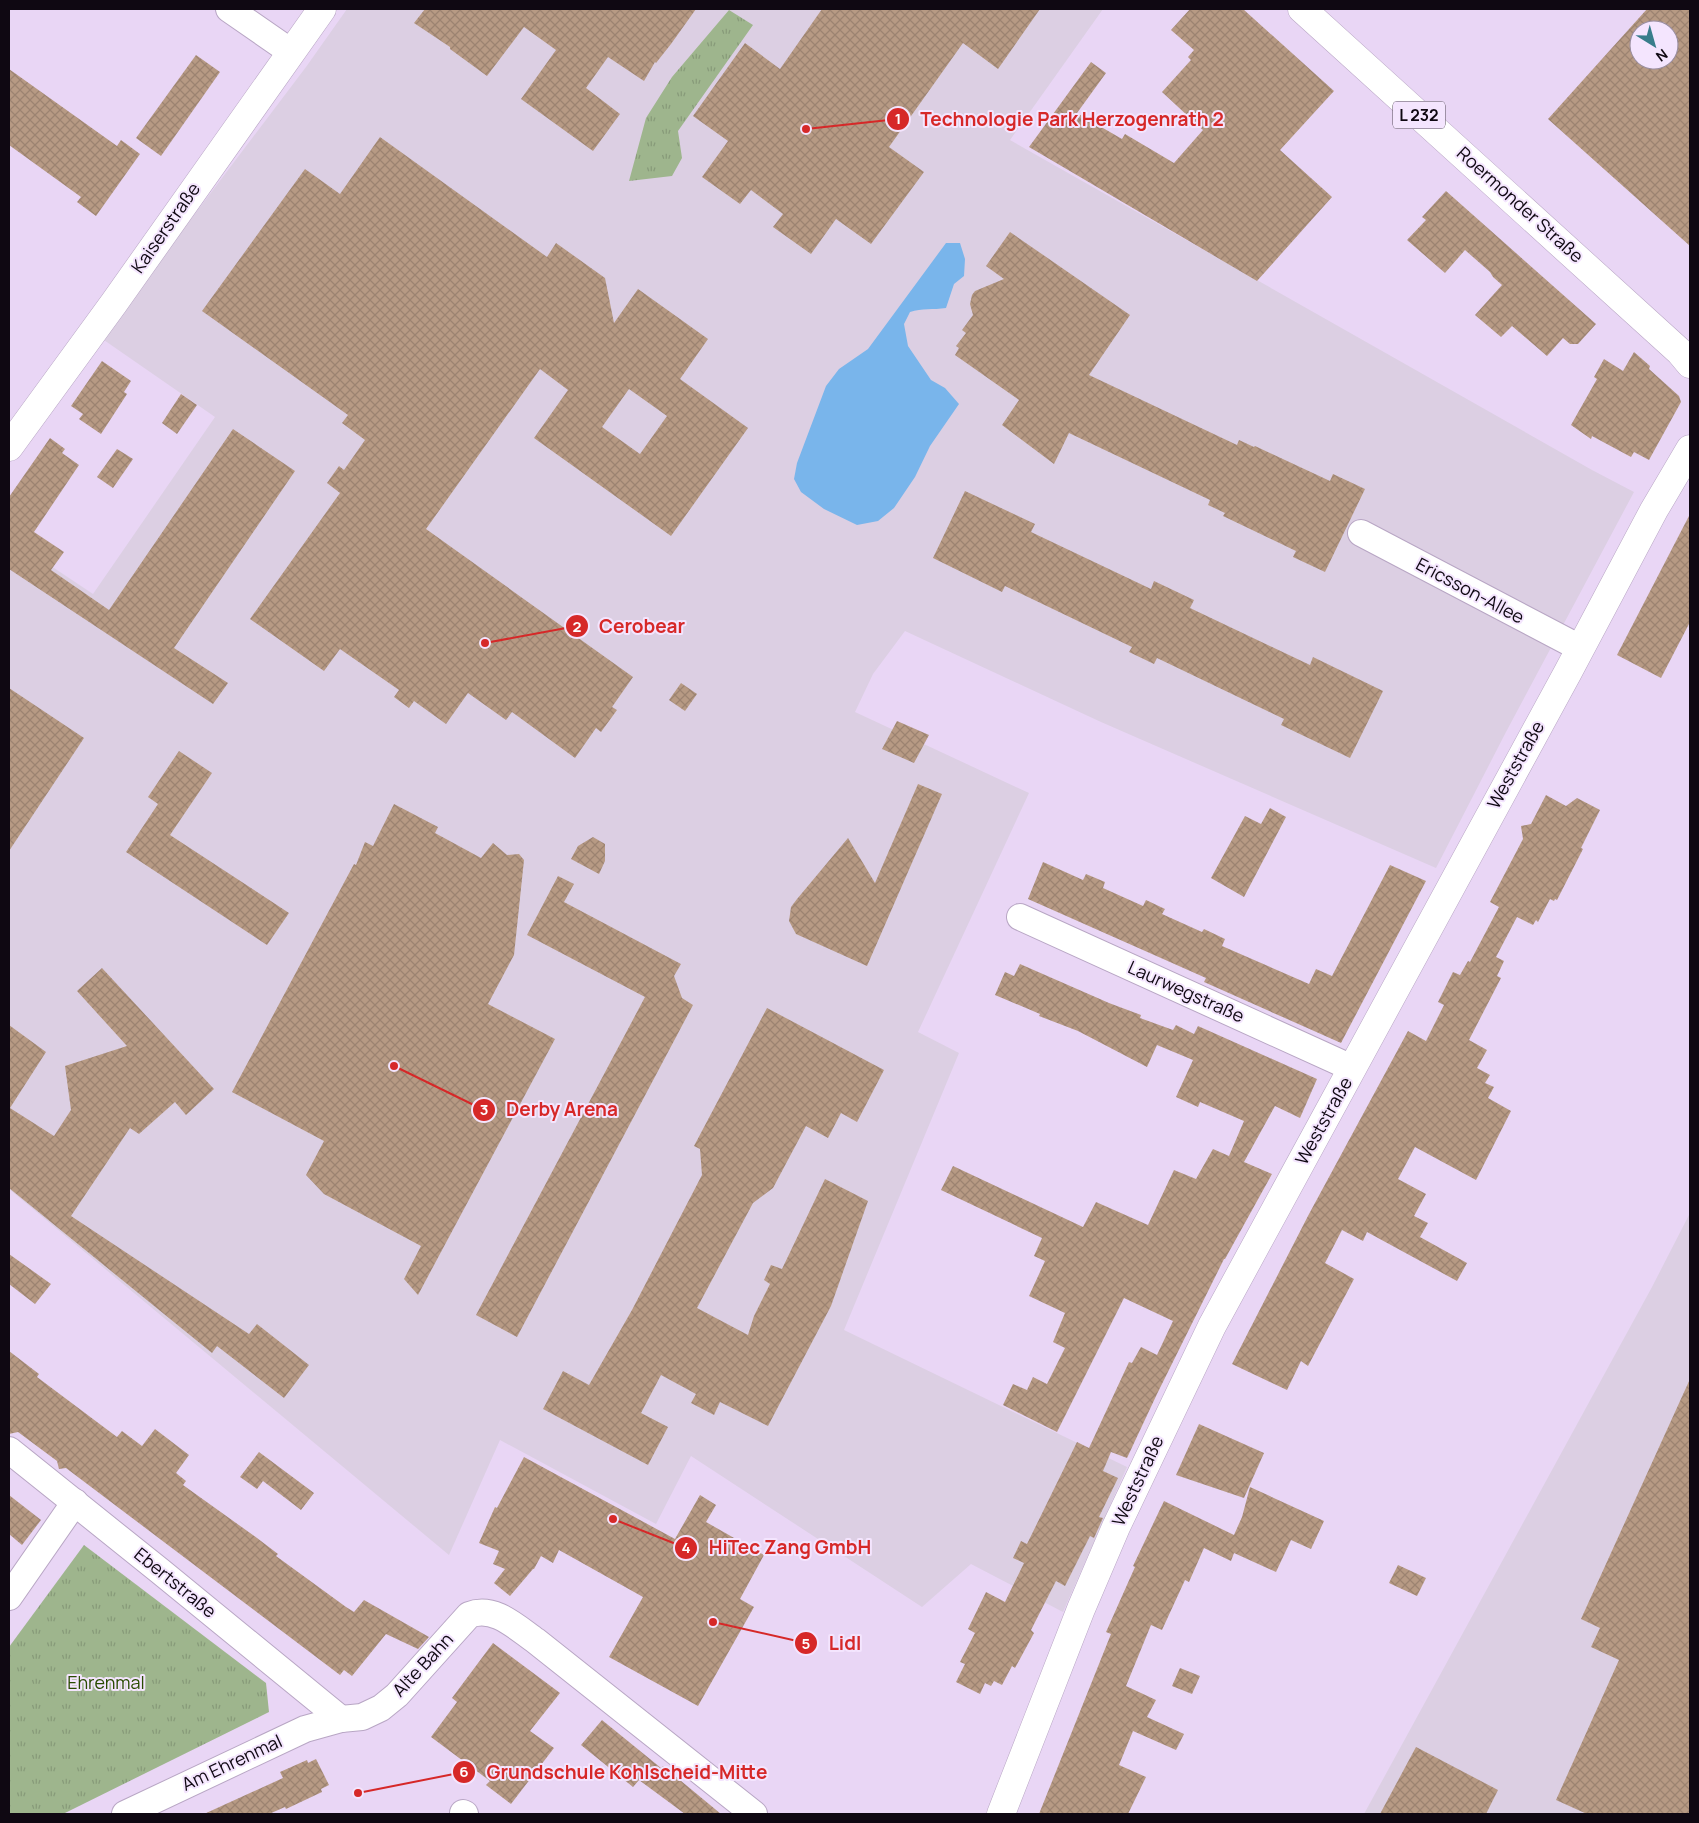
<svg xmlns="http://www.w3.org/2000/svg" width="1699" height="1823" font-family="Manrope,sans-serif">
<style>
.industrial{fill:#dccfe3}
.park{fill:url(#park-tufts)}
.water{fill:#79b5eb}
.building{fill:url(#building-cross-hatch);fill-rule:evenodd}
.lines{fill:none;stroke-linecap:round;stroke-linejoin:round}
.minor-casing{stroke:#b8a6c4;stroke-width:28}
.tertiary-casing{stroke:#b8a6c4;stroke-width:29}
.secondary-casing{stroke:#b8a6c4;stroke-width:29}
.primary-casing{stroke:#b8a6c4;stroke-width:29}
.minor{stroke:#fff;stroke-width:26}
.tertiary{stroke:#fff;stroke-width:28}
.secondary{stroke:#fff;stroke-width:28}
.primary{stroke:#fff;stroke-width:28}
.labels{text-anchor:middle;stroke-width:4;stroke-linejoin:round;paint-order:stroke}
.shield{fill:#f4e5fe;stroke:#544a59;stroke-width:1}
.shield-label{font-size:16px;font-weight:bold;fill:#0f0812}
.street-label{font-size:18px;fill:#0f0812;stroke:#f4e5fe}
.park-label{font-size:18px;fill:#294b00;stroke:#f4e5fe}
.leader{fill:none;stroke:#d62828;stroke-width:2}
.callout-dot{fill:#d62828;stroke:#f4e5fe;stroke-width:2}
.mark-label{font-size:15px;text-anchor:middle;font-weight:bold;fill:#fff}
.callout-label{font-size:19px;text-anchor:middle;font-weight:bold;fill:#d62828;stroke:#f4e5fe;stroke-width:4;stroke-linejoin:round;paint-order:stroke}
</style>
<defs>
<pattern id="park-tufts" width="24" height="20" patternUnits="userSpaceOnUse" patternTransform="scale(1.25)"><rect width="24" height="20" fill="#9eb58d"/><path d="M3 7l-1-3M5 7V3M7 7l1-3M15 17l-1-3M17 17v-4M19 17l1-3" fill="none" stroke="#879a79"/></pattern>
<pattern id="building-cross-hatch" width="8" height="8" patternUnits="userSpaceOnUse" patternTransform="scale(1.25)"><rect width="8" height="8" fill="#b79a84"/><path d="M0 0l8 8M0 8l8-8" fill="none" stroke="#9c8371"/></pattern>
</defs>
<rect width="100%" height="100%" fill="#e9d6f5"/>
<g class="industrial">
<path d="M347 9H1103L1010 140 1592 470 1634 492 1506 732 1436 868 1101 722 905 631 873 674 855 712 1029 793 918 1032 959 1053 844 1330 1127 1467 1063 1612 971 1564 922 1607 691 1456 656 1524 500 1440 449 1555 9 1189V538L93 594 215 417 101 338 306 67Z"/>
<path d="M1690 1213V1814H1364L1652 1287Z"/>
</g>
<g class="park">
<path d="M729 10 753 25 678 131 682 158 672 176 629 181 646 118 672 77Z"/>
<path d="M84 1545 266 1683 269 1712 63 1814H9V1647Z"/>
</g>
<path class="water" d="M946 243H960L965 259 964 276 954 284 946 308C933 310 922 308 910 312L904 324 908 346 931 380 945 388 959 404 930 446 915 477 894 508 878 521 857 525 824 509 801 492 794 479 797 463 826 386 839 369 868 349Z"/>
<g class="building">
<path d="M425 9H696L671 44 656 63 655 62 644 81 608 57 586 88 620 114 593 151 521 99 556 50 524 27 487 76 450 49V47L414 23Z"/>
<path d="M822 9H1040L998 69 963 43 889 147 924 172 871 244 836 219 811 254 773 227 783 214 751 190 740 204 702 177 728 141 693 116 745 43 780 69Z"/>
<path d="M1190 9H1243L1334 91 1280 150 1332 197 1257 281 1029 147 1091 62 1106 73 1077 113 1122 139 1125 134 1174 163 1203 130 1162 92 1191 60 1188 57 1194 50 1171 30Z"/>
<path d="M1647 9H1690V246L1548 119ZM1639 30H1669V60H1639Z"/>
<path d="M196 55 220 72 161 156 136 138Z"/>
<path d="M9 69 117 146 121 140 140 154 96 216 77 202 81 197 9 145Z"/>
<path d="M380 137 547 257 556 243 605 278 614 323 638 289 708 339 680 379 748 428 671 536 534 438 568 390 540 369 426 529 633 677 612 707 617 710 601 732 596 728 575 758 512 712 506 720 468 693 446 724 414 701 409 708 394 697 399 690 340 649 324 671 250 619 340 493 327 483 339 466 344 470 365 440 342 423 348 415 202 311 305 169 340 194ZM629 389 667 416 640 454 602 427Z"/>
<path d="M1446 191 1596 324 1578 344H1570L1563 338 1547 356 1512 326 1501 337 1475 315 1502 285 1493 277 1490 272 1465 250 1445 273 1407 240 1426 220 1422 217Z"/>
<path d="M1010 232 1130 315 1089 375 1237 445 1239 440 1254 447 1255 446 1330 481 1333 474 1365 489 1325 572 1293 557 1296 551 1223 516 1225 513 1208 505 1210 500 1069 433 1054 464 1002 425 1019 400 955 355 959 348 956 346 966 333 962 330 973 315 970 304 972 295 975 291 1004 279 986 266Z"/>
<path d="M1634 352 1650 366 1649 369 1679 396 1681 402 1649 460 1634 452 1631 457 1592 436 1591 439 1571 425 1597 379 1594 377 1604 359 1623 371Z"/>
<path d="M102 361 131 381 124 392 127 394 101 434 79 419 83 414 71 406Z"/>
<path d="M181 394 197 405 177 434 162 423Z"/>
<path d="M233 429 295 471 174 648 228 683 213 704 9 569V497L50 438 65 449 62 453 79 465 34 532 64 552 51 570 109 610Z"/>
<path d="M117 449 133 459 113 488 97 477Z"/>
<path d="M965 491 1035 524 1031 532 1151 589 1154 581 1194 600 1190 608 1310 665 1313 657 1383 691 1350 758 1281 725 1284 719 1157 658 1154 664 1129 652 1132 647 1005 586 1002 592 933 558Z"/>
<path d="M1690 514V622L1661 678 1617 655Z"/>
<path d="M681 683 697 694 685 711 669 700Z"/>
<path d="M9 688 84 738 9 851Z"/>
<path d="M897 721 929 735 914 763 882 749Z"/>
<path d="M179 751 212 773 170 835 289 913 267 945 126 852 158 804 148 797Z"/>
<path d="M918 784 942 794 867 966 796 934 789 921 791 907 797 899 848 838 875 883Z"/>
<path d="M1546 795 1566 806 1577 798 1600 810 1581 848 1583 849 1557 900 1555 899 1554 901 1550 899 1538 922 1536 920 1533 925 1517 917 1496 957 1504 961 1497 976 1501 978 1469 1040 1487 1050 1477 1068 1490 1075 1485 1083 1494 1087 1488 1098 1511 1111 1476 1180 1415 1147 1398 1179 1426 1194 1414 1216 1428 1223 1420 1237 1467 1263 1457 1281 1367 1232 1363 1241 1342 1230 1325 1263 1354 1279 1308 1366 1301 1361 1287 1390 1232 1364 1309 1214 1408 1031 1426 1041 1444 1005 1438 1002 1453 972 1460 975 1468 961 1470 962 1499 907 1490 902 1523 839 1521 826 1531 824Z"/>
<path d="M394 804 438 827 435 833 481 858 493 843 507 855 519 854 524 860 514 955 488 1004 555 1039 418 1295 404 1279 421 1246 324 1194 306 1175 324 1141 232 1092 354 864 356 865 365 842 373 846Z"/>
<path d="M1270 808 1286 817 1244 897 1211 878 1245 816 1261 824Z"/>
<path d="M593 837 605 844V861L599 874 571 859 578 846Z"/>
<path d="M1043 862 1083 880 1086 874 1105 882 1103 888 1143 906 1146 900 1165 909 1162 914 1202 932 1204 929 1225 939 1222 946 1309 984 1316 969 1332 976 1390 865 1426 881 1341 1043 1204 982 1206 978 1028 899Z"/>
<path d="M558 876 574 884 564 902 681 964 674 976 682 998 693 1005 517 1337 476 1315 645 997 527 935Z"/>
<path d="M1020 964 1109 1003 1141 1015 1140 1018 1173 1030 1176 1025 1194 1034 1198 1026 1317 1079 1300 1118 1275 1106 1244 1162 1272 1174 1225 1259H1224L1157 1394 1127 1458 1111 1452 1103 1471 1118 1478 1099 1517 1103 1518 1094 1538 1090 1536 1065 1586 1056 1581 1031 1630 1034 1633 1015 1668 1012 1666 1002 1685 994 1681 991 1686 985 1683 980 1694 956 1682 965 1664 960 1662 975 1633 968 1629 986 1592 1005 1602 1024 1563 1013 1558 1021 1541 1027 1544 1077 1442 1089 1448 1129 1362 1132 1363 1141 1347 1157 1355 1173 1321 1124 1298 1057 1432 1003 1405 1013 1384 1027 1390 1033 1377 1047 1384 1065 1348 1053 1342 1065 1313 1029 1296 1045 1261 1034 1256 1042 1238 941 1190 953 1166 1083 1227 1096 1202 1148 1225 1174 1170 1196 1179 1213 1149 1229 1156 1244 1121 1200 1102 1198 1107 1176 1097 1193 1060 1157 1045 1147 1067 1078 1031 1039 1016 1040 1014 995 995 1005 972 1014 976Z"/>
<path d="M102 968 214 1089 186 1115 175 1102 139 1134 130 1128 71 1216 249 1334 257 1324 309 1365 284 1398 217 1346 212 1353 9 1188V1025L46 1052 10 1108 54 1136 71 1110 65 1066 127 1046 77 991Z"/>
<path d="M767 1008 884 1070 857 1122 841 1113 828 1138 806 1126 773 1188 753 1203 697 1308 748 1335 754 1316 770 1284 764 1280 771 1265 782 1269 825 1179 868 1201 831 1306 768 1426 720 1402 714 1415 691 1403 696 1394 661 1375 641 1413 668 1427 648 1465 543 1409 563 1371 589 1385 632 1310 702 1175 700 1149 694 1146Z"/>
<path d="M9 1254 51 1284 35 1304 9 1284Z"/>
<path d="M9 1351 39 1374 37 1377 117 1437 122 1431 142 1446 155 1429 189 1455 176 1473 186 1481 183 1485 257 1538 278 1554 276 1556 346 1607 354 1612 364 1600 429 1637 418 1649 386 1634 352 1676 344 1670 340 1675 66 1468 59 1469 57 1461 18 1432 9 1434Z"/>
<path d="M1690 1379V1814H1587L1556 1800 1619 1660 1591 1647 1600 1628 1581 1619Z"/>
<path d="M1199 1424 1264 1453 1244 1498 1176 1475Z"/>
<path d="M259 1452 314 1493 301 1510 263 1481 257 1489 240 1477Z"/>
<path d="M524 1457 675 1539 700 1495 716 1505 706 1522 764 1555 740 1599 754 1607 698 1706 609 1657 643 1597 559 1550 553 1563 541 1556 534 1569H533L510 1596 494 1583 505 1569 493 1564 499 1551 479 1543 495 1507 497 1508Z"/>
<path d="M1250 1487 1324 1521 1311 1549 1291 1540 1276 1572 1234 1553 1231 1561 1204 1548 1189 1582 1185 1580 1162 1630 1151 1625 1126 1686 1156 1700 1147 1717 1184 1734 1176 1750 1133 1731 1119 1765 1146 1777 1128 1814H1039L1111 1634 1106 1632 1135 1567 1133 1566 1164 1501 1234 1535 1242 1517Z"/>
<path d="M9 1495 41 1520 22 1545 9 1534Z"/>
<path d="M1398 1565 1426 1578 1417 1596 1389 1583Z"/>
<path d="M493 1643 560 1693 530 1731 554 1748 511 1804 486 1785 490 1781 431 1737 457 1702 452 1698Z"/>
<path d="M1180 1668 1200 1676 1192 1694 1172 1686Z"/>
<path d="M602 1720 661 1768 663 1766 721 1814H685L639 1780 633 1787 581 1745Z"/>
<path d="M1416 1747 1498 1790 1486 1814H1380Z"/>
<path d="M316 1759 329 1785 321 1789 322 1792 286 1809 285 1807 269 1814H204L283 1778 280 1772 307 1760 308 1763Z"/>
</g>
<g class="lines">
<g class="minor-casing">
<g id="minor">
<path d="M229 9 291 52"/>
<path d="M1361 533 1580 648"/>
<path d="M1020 917 1352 1068"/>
<path d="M9 1450 160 1571 341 1719"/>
<path d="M9 1597 75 1502"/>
<path d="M463 1813 465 1814"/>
<path d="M125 1814 305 1729 341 1719 362 1717 381 1708 397 1695 469 1615C494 1605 516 1627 536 1641L754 1814"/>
</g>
</g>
<g class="tertiary-casing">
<path id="tertiary" d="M9 447 114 303 322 9"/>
</g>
<g class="secondary-casing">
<path id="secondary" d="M1001 1814 1081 1609 1116 1527 1212 1326 1568 672 1654 510 1690 449"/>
</g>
<g class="primary-casing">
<path id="primary" d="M1302 9 1680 352 1690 364"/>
</g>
<use href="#minor" class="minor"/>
<use href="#tertiary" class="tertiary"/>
<use href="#secondary" class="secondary"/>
<use href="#primary" class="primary"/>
</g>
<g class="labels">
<rect class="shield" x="1393" y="101.5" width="52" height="27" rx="4"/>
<g class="shield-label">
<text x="1419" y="121">L 232</text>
</g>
<g class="street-label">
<text transform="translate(1520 205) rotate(42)" y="6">Roermonder Straße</text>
<text transform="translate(166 228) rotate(-55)" y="6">Kaiserstraße</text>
<text transform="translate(1470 591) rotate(28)" y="6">Ericsson-Allee</text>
<text transform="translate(1516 765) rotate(-61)" y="6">Weststraße</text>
<text transform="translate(1186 992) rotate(24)" y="6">Laurwegstraße</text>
<text transform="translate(1324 1121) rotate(-61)" y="6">Weststraße</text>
<text transform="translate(1138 1481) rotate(-65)" y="6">Weststraße</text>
<text transform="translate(175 1583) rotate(39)" y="6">Ebertstraße</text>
<text transform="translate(423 1665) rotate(-47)" y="6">Alte Bahn</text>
<text transform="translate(232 1763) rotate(-25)" y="6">Am Ehrenmal</text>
</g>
<g class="park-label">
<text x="106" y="1689">Ehrenmal</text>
</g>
</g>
<path class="leader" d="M806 129L898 119M485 643L577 626M394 1066L484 1110M613 1519L686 1548M713 1622L806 1643M358 1793L464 1772"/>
<g class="callout-dot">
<circle cx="806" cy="129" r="5"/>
<circle cx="485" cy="643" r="5"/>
<circle cx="394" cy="1066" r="5"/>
<circle cx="613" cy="1519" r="5"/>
<circle cx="713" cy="1622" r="5"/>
<circle cx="358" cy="1793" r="5"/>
<circle cx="898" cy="119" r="12"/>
<circle cx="577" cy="626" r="12"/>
<circle cx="484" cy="1110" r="12"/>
<circle cx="686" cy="1548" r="12"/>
<circle cx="806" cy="1643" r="12"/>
<circle cx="464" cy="1772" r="12"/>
</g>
<g class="mark-label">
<text x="898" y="124">1</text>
<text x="577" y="632">2</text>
<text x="484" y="1115">3</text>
<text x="686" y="1553">4</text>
<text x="806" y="1649">5</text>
<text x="464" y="1777">6</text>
</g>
<g class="callout-label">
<text x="1072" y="126">Technologie Park Herzogenrath 2</text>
<text x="642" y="633">Cerobear</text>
<text x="562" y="1116">Derby Arena</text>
<text x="790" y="1554">HiTec Zang GmbH</text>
<text x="845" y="1650">Lidl</text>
<text x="627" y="1779">Grundschule Kohlscheid-Mitte</text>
</g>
<rect width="1699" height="1823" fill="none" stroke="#0f0812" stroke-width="20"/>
<g transform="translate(1654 45) rotate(143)"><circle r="24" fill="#f4e5fe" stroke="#988da0"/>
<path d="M0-4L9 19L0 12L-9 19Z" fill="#387d8b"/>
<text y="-8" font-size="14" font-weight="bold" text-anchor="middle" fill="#0f0812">N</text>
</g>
</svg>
